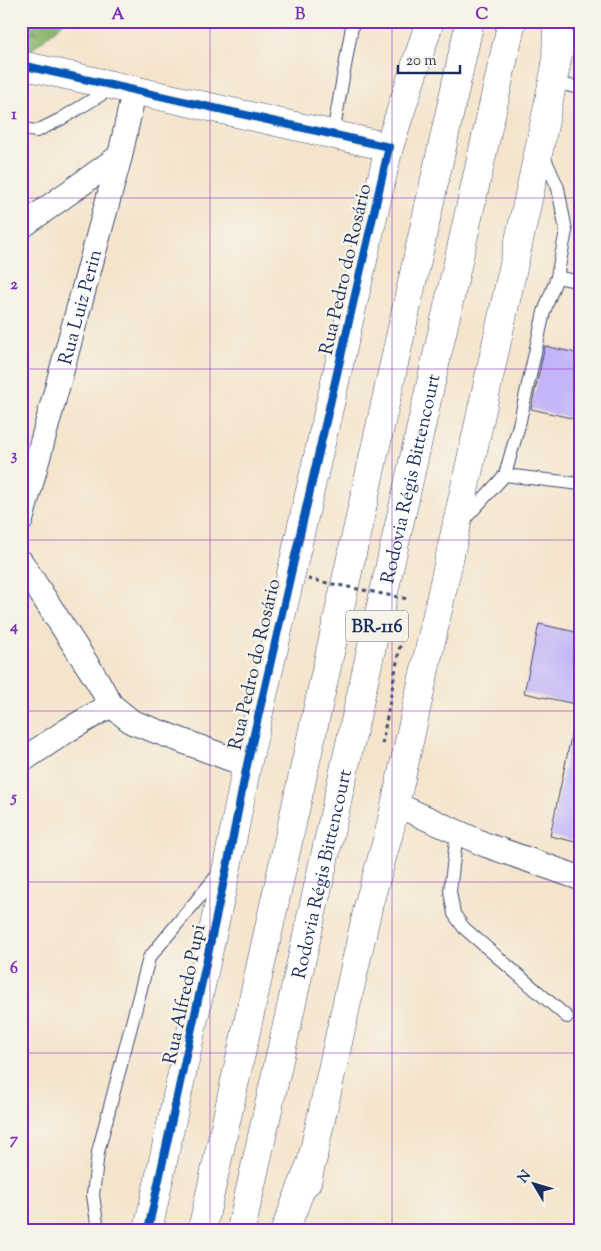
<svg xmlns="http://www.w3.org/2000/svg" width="601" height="1251" font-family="'Sorts Mill Goudy',serif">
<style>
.forest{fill:url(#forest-firs);stroke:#507062}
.building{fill:#c5b4f8}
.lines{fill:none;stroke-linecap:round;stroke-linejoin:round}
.lane-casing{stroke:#3c4a6e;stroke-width:14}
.street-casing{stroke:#3c4a6e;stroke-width:26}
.secondary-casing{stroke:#3c4a6e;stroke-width:29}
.highway-casing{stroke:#3c4a6e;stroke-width:29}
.path{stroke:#3c4a6e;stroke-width:3;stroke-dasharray:4 4;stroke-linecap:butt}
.lane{stroke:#fff;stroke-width:12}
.street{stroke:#fff;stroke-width:24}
.secondary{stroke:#fff;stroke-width:28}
.highway{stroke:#fff;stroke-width:28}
.path-bridge{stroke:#3c4a6e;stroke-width:3;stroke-dasharray:4 4;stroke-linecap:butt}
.cycleway-casing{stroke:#f7f3e8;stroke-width:11}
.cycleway{stroke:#0057b8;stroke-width:8}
.grid{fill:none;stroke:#7b2cbf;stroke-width:1;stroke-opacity:0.55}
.labels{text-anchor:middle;stroke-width:5;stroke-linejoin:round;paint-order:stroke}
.shield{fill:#f7f3e8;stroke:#5d6a87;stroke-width:1}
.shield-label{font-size:18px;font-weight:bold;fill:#1b2f5e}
.street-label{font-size:19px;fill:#1b2f5e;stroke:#f7f3e8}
.neatline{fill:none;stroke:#7b2cbf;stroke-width:2}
.grid-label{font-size:16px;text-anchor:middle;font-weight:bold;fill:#7b2cbf}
</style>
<defs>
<pattern id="forest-firs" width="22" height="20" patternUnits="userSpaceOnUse" patternTransform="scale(1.25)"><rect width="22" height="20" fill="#86b066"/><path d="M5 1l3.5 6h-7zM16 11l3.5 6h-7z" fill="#6d9057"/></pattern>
</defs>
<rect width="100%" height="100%" fill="#f7f3e8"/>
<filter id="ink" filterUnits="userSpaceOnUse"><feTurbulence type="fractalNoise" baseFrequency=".02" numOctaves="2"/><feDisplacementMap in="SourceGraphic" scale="10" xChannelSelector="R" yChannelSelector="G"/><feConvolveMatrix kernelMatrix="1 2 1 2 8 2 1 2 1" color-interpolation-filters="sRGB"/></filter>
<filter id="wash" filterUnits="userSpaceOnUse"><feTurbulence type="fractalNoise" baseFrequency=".0096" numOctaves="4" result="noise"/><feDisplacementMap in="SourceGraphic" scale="20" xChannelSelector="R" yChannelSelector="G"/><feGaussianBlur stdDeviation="1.12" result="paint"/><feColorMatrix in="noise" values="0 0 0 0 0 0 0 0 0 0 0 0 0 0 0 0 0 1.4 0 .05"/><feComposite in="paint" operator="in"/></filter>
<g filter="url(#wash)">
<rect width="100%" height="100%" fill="#f4e4cc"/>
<path class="forest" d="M21 21H65L21 59Z"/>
<g id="blocks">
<g class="building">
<path d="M545 346 580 354V420L531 409Z"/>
<path d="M539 624 580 633V705L524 693Z"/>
<path d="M572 732 580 733V843L550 836Z"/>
</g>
</g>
</g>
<g filter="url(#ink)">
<use href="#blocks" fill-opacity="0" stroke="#3c4a6e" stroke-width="1"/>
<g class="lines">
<g class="lane-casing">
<g id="lane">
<path d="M552 82 580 88"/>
<path d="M21 129 37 131 61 119 112 88"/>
<path d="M333 134 353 21"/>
<path d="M557 277 580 282"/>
<path d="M505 475 580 484"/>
<path d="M463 521 505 475 519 425 544 312 557 277 566 231 558 188 542 152"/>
<path d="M457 832 450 891 454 914 464 928 567 1017"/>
<path d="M98 1230 93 1195 98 1152 149 958 220 872"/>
</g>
</g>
<g class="street-casing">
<g id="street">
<path d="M21 227 120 156"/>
<path id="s1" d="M21 520 120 156 134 91"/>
<path d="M21 562 97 680 111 705"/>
<path d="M21 761 68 730 111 705 132 722 247 765"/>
<path d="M395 804 486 845 580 878"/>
</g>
</g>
<g class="secondary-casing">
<g id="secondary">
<path d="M21 65 389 147 247 765 228 862 148 1230"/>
<path d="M307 1182 369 903 389 833 540 145 561 40"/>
</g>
</g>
<g class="highway-casing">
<g id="highway">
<path d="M556 64 557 21"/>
<path d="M389 147 430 21"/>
<path d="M202 1230 470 21"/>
<path id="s2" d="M241 1230 512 21"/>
<path d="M285 1230 313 1158"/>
</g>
</g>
<path class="path" d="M382 744 403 629"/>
<use href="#lane" class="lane"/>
<use href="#street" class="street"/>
<use href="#secondary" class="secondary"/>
<use href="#highway" class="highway"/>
<path class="path-bridge" d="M308 579 408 599"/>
<g class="cycleway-casing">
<path id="cycleway" d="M21 65 389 147 247 765 228 862 148 1230"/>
</g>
<use href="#cycleway" class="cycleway"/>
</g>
</g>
<path class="grid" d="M210 21V1230M392 21V1230M21 198H580M21 369H580M21 540H580M21 711H580M21 882H580M21 1053H580"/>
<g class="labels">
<rect class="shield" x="346" y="610.5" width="62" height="31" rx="4"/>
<g class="shield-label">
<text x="377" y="632">BR-116</text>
</g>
<g class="street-label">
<text transform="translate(344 269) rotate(-77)" y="7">Rua Pedro do Rosário</text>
<text dy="7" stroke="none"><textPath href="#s1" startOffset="221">Rua Luiz Perin</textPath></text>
<text dy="7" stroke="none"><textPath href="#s2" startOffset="770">Rodovia Régis Bittencourt</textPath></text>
<text transform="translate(253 664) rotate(-77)" y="7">Rua Pedro do Rosário</text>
<text dy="7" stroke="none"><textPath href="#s2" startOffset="365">Rodovia Régis Bittencourt</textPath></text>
<text transform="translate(183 994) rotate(-78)" y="7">Rua Alfredo Pupi</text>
</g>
</g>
<rect width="601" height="1251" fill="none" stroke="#f7f3e8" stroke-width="55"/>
<g transform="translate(534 1184) rotate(308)" stroke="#f7f3e8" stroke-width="4" paint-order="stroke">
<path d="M0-4L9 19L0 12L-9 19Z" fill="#1b2f5e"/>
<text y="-8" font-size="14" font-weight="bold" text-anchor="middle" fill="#1b2f5e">N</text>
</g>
<path d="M398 65v8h62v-8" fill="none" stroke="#1b2f5e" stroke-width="2.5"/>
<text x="406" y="65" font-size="15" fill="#1b2f5e" stroke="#f7f3e8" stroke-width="4" paint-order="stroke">20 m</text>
<rect x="28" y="28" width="546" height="1196" class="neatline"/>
<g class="grid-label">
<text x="118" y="19">A</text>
<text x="300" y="19">B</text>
<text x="482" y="19">C</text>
<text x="14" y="119">1</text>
<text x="14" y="289">2</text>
<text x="14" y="460">3</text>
<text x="14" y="631">4</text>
<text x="14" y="802">5</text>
<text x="14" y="973">6</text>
<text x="14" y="1144">7</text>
</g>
</svg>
